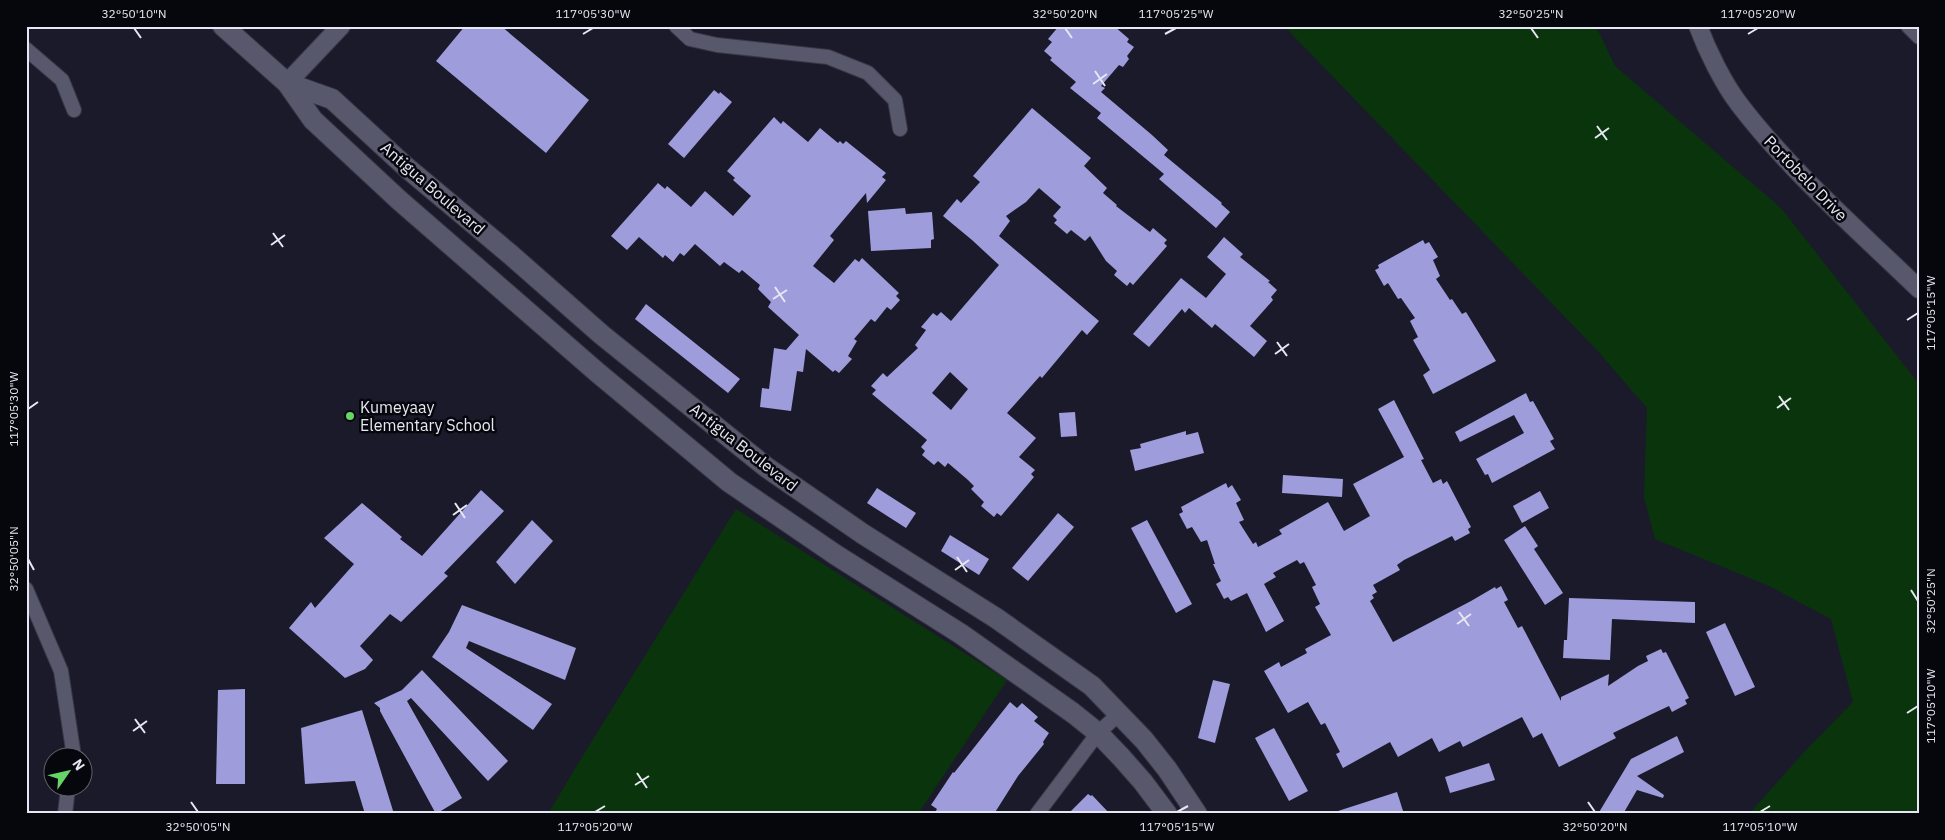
<svg xmlns="http://www.w3.org/2000/svg" width="1945" height="840" font-family="'IBM Plex Sans',sans-serif">
<style>
.green{fill:#0a350c}
.building{fill:#9e9cdb;fill-rule:evenodd}
.lines{fill:none;stroke-linecap:round;stroke-linejoin:round}
.minor-casing{stroke:#383744;stroke-width:16}
.tertiary-casing{stroke:#383744;stroke-width:20}
.secondary-casing{stroke:#383744;stroke-width:22}
.minor{stroke:#58586d;stroke-width:14}
.tertiary{stroke:#58586d;stroke-width:18}
.secondary{stroke:#58586d;stroke-width:20}
.ticks{fill:none;stroke:#e7e7f3;stroke-width:2}
.poi-dot{fill:#66d467;stroke:#06060d;stroke-width:2}
.labels{text-anchor:middle;stroke-width:5;stroke-linejoin:round;paint-order:stroke}
.street-label{font-size:16px;fill:#e7e7f3;stroke:#06060d}
.poi-label{font-size:16px;fill:#e7e7f3;stroke:#06060d;text-anchor:start}
.neatline{fill:none;stroke:#e7e7f3;stroke-width:2}
.ticks-label{font-size:12px;text-anchor:middle;fill:#e7e7f3}
</style>
<rect width="100%" height="100%" fill="#1b1a2b"/>
<g class="green">
<path d="M1284 26H1596L1615 66 1781 208 1919 384V814H1749L1806 750 1853 702 1831 619 1769 586 1655 539 1644 497 1647 408 1596 349Z"/>
<path d="M736 509 1007 680 918 814H548L576 767Z"/>
</g>
<g class="building">
<path d="M465 26H501L589 100 546 153 436 61Z"/>
<path d="M1059 26H1114L1129 39 1127 42 1134 47 1127 56 1129 59 1123 67 1119 65 1101 86 1105 88 1101 92 1152 135 1168 150 1164 155 1222 203 1221 204 1230 212 1216 228 1159 179 1164 174 1097 118 1101 113 1070 88 1076 82 1050 60 1052 58 1044 51 1052 42 1048 39Z"/>
<path d="M714 90 719 94 720 92 732 102 684 158 668 144Z"/>
<path d="M1032 108 1091 158 1084 166 1107 188 1103 193 1117 205 1116 206 1150 232 1153 228 1167 240 1164 243 1167 246 1133 285 1130 282 1127 286 1114 275 1117 271 1106 261 1090 236 1085 241 1071 230 1067 234 1054 223 1057 220 1053 216 1061 207 1039 188 1026 202 1006 216 1010 221 999 236 1099 321 1087 335 1082 330 1042 378 1040 376 1007 413 1036 438 1019 457 1035 470 1031 474 1034 477 1001 516 997 513 994 517 981 506 984 502 971 489 974 486 968 480 948 463 945 467 938 461 934 465 922 455 925 451 921 447 927 440 872 394 876 390 871 386 883 373 887 377 918 348 915 345 926 330 921 327 933 313 937 316 941 312 951 321 999 265 972 240 943 216 957 199 961 203 980 182 973 176ZM950 372 968 389 951 410 932 393Z"/>
<path d="M774 117 781 124 783 121 808 142 820 128 838 143 840 141 843 144 846 141 886 173 882 177 886 180 867 203 866 193 835 230 830 236 834 240 813 266 834 283 855 259 859 262 862 258 899 293 896 296 900 300 891 310 887 307 875 322 871 319 854 339 857 341 848 356 852 359 839 373 835 370 833 372 806 349 803 372 797 371 791 411 760 407 762 388 769 389 774 348 786 350 799 335 768 307 771 302 758 289 760 285 742 270 739 273 724 262 720 266 695 244 684 256 680 253 673 262 665 255 663 258 639 237 627 250 611 236 658 183 665 189 667 186 691 207 705 191 733 216 751 196 733 180 735 178 727 171Z"/>
<path d="M905 208 906 214 932 212 934 239 931 240V248L871 251 868 211Z"/>
<path d="M1224 237 1243 254 1240 257 1270 281 1268 282 1277 290 1271 297 1273 300 1250 326 1267 341 1254 357 1215 324 1212 328 1189 308 1185 313 1182 309 1149 347 1133 334 1181 278 1206 298 1226 274 1207 257Z"/>
<path d="M1423 240 1425 244 1429 242 1438 257 1433 260 1440 276 1436 279 1450 300 1452 299 1462 314 1466 312 1496 361 1433 394 1423 375 1430 370 1413 340 1418 337 1410 321 1415 318 1401 298 1398 299 1388 283 1384 286 1375 270 1379 268 1378 265Z"/>
<path d="M646 304 740 379 728 393 635 319Z"/>
<path d="M1526 393 1530 402 1533 401 1554 439 1550 441 1555 449 1492 483 1488 474 1485 475 1476 459 1524 433 1514 415 1460 442 1455 432Z"/>
<path d="M1394 400 1424 459 1421 460 1433 483 1441 479 1443 484 1447 481 1471 527 1468 529 1470 533 1455 541 1452 536 1404 560 1397 565 1400 570 1373 585 1377 592 1372 595 1374 598 1370 601 1393 642 1471 601 1495 587 1496 589 1501 586 1508 600 1504 602 1518 628 1522 626 1561 701V697L1609 674 1608 686 1638 666 1648 661 1646 656 1661 649 1663 653 1666 652 1689 698 1685 700 1687 704 1672 712 1669 706 1652 714 1613 733 1616 738 1559 767 1542 733 1533 738 1522 717 1463 747 1460 741 1439 752 1432 738 1398 757 1390 742 1343 768 1336 754 1340 752 1325 723 1321 725 1308 702 1288 713 1264 671 1279 662 1281 667 1307 653 1305 649 1331 635 1315 607 1320 604 1312 587 1316 585 1304 562 1300 564 1297 560 1273 573 1276 577 1264 584 1284 621 1266 632 1247 593 1231 601 1228 597 1224 599 1216 584 1221 581 1213 564H1215L1207 540 1201 542 1192 527 1187 529 1179 514 1183 512 1181 507 1226 483 1228 488 1232 485 1241 500 1236 503 1244 520 1239 522 1253 544 1256 542 1258 547 1282 534 1279 530 1328 502 1344 531 1370 516 1353 484 1404 457 1378 409Z"/>
<path d="M1075 412 1077 436 1061 437 1059 413Z"/>
<path d="M1186 431V435L1198 432 1204 453 1135 471 1130 450 1141 448 1140 444Z"/>
<path d="M1283 475 1343 479 1342 497 1282 493Z"/>
<path d="M877 488 916 513 906 528 867 503Z"/>
<path d="M481 490 504 511 444 573 448 576 401 622 390 614 360 646 373 660 365 669 345 678 289 628 311 602 315 608 354 564 324 538 362 503 402 537 400 539 422 556Z"/>
<path d="M1540 491 1549 508 1522 523 1513 506Z"/>
<path d="M1058 513 1074 527 1028 581 1012 568Z"/>
<path d="M532 520 553 541 515 584 496 562Z"/>
<path d="M1147 520 1192 604 1176 613 1131 528Z"/>
<path d="M1525 526 1538 546 1534 549 1563 593 1545 605 1504 540Z"/>
<path d="M950 535 989 559 979 575 941 551Z"/>
<path d="M1569 598 1695 602V623L1612 619 1610 660 1563 658 1564 640H1567Z"/>
<path d="M462 605 576 648 565 680 469 641 466 648 552 704 533 730 432 657 449 632Z"/>
<path d="M1725 623 1755 687 1735 696 1706 632Z"/>
<path d="M422 670 508 761 488 781 411 698 407 701 462 798 436 814 380 711V708L374 703 402 690Z"/>
<path d="M1213 680 1230 684 1215 743 1198 738Z"/>
<path d="M245 689V784H216L218 690Z"/>
<path d="M1010 702 1017 708 1022 703 1038 717 1034 721 1049 733 1043 742 1044 744 1018 776 994 814H934L937 809 931 805 953 772 954 773Z"/>
<path d="M362 710 394 814H365L355 781 305 784 301 728Z"/>
<path d="M1274 728 1308 791 1289 801 1255 738Z"/>
<path d="M1677 736 1684 752 1637 776 1664 795 1663 798 1637 790 1623 814H1598L1631 759Z"/>
<path d="M1489 763 1495 780 1450 793 1445 777Z"/>
<path d="M1397 792 1404 814H1339L1338 811Z"/>
<path d="M1088 794 1091 796 1092 795 1110 814H1068Z"/>
</g>
<g class="lines">
<g class="minor-casing">
<g id="minor">
<path d="M676 26 690 39 717 45 828 57 868 73 895 100 900 129"/>
<path d="M1908 26 1919 37"/>
<path d="M26 49 62 80 74 110"/>
<path d="M26 589 61 671 73 750 72 758"/>
<path d="M65 814 68 788"/>
<path d="M1037 814 1098 733 1120 713"/>
</g>
</g>
<g class="tertiary-casing">
<g id="tertiary">
<path d="M1698 26C1707 50 1723 83 1739 104 1791 172 1857 229 1919 289"/>
<path d="M287 83 341 26"/>
</g>
</g>
<g class="secondary-casing">
<g id="secondary">
<path d="M223 26 287 83 313 120 399 200 598 373 729 482 836 555 961 634 1073 713 1098 733 1121 757 1143 782 1167 814"/>
<path d="M287 83 332 99 406 167 511 255 602 335 766 467 863 534 996 618 1092 686 1144 740 1167 769 1197 814"/>
</g>
</g>
<use href="#minor" class="minor"/>
<use href="#tertiary" class="tertiary"/>
<use href="#secondary" class="secondary"/>
</g>
<path class="ticks" d="M134 28 141 38M1065 28 1072 38M1531 28 1538 38M583 34 593 28M1165 34 1176 28M1748 34 1758 28M1095 71 1105 86M1093 84 1107 74M1597 126 1607 140M1595 138 1609 128M273 233 283 247M271 245 285 235M775 287 785 302M773 299 787 290M1907 320 1918 313M1277 342 1287 356M1275 354 1289 344M1779 396 1789 410M1777 408 1791 398M28 409 38 402M455 503 465 518M453 515 467 505M957 557 967 572M28 559 34 570M955 570 969 560M1911 590 1918 601M1459 612 1469 626M1457 624 1471 614M1907 713 1918 706M135 719 145 733M133 731 147 721M637 773 647 788M635 785 649 776M191 802 198 812M1588 802 1595 812M595 812 605 806M1177 812 1188 806M1760 812 1770 806"/>
<circle class="poi-dot" cx="350" cy="416" r="5"/>
<g class="labels">
<g class="street-label">
<text transform="translate(1806 178) rotate(46)" y="6">Portobelo Drive</text>
<text transform="translate(433 188) rotate(41)" y="6">Antigua Boulevard</text>
<text transform="translate(744 447) rotate(38)" y="6">Antigua Boulevard</text>
</g>
<g class="poi-label">
<text x="360" y="413">Kumeyaay<tspan x="360" dy="18">Elementary School</tspan></text>
</g>
</g>
<rect width="1945" height="840" fill="none" stroke="#06060d" stroke-width="55"/>
<g transform="translate(68 772) rotate(56)"><circle r="24" fill="#06060d" stroke="#606069"/>
<path d="M0-4L9 19L0 12L-9 19Z" fill="#66d467"/>
<text y="-8" font-size="14" font-weight="bold" text-anchor="middle" fill="#e7e7f3">N</text>
</g>
<rect x="28" y="28" width="1890" height="784" class="neatline"/>
<g class="ticks-label">
<text x="134" y="18">32°50'10"N</text>
<text x="593" y="18">117°05'30"W</text>
<text x="1065" y="18">32°50'20"N</text>
<text x="1176" y="18">117°05'25"W</text>
<text x="1531" y="18">32°50'25"N</text>
<text x="1758" y="18">117°05'20"W</text>
<text transform="translate(1931 313) rotate(-90)" y="4">117°05'15"W</text>
<text transform="translate(14 409) rotate(-90)" y="4">117°05'30"W</text>
<text transform="translate(14 559) rotate(-90)" y="4">32°50'05"N</text>
<text transform="translate(1931 601) rotate(-90)" y="4">32°50'25"N</text>
<text transform="translate(1931 706) rotate(-90)" y="4">117°05'10"W</text>
<text x="198" y="831">32°50'05"N</text>
<text x="595" y="831">117°05'20"W</text>
<text x="1177" y="831">117°05'15"W</text>
<text x="1595" y="831">32°50'20"N</text>
<text x="1760" y="831">117°05'10"W</text>
</g>
</svg>
